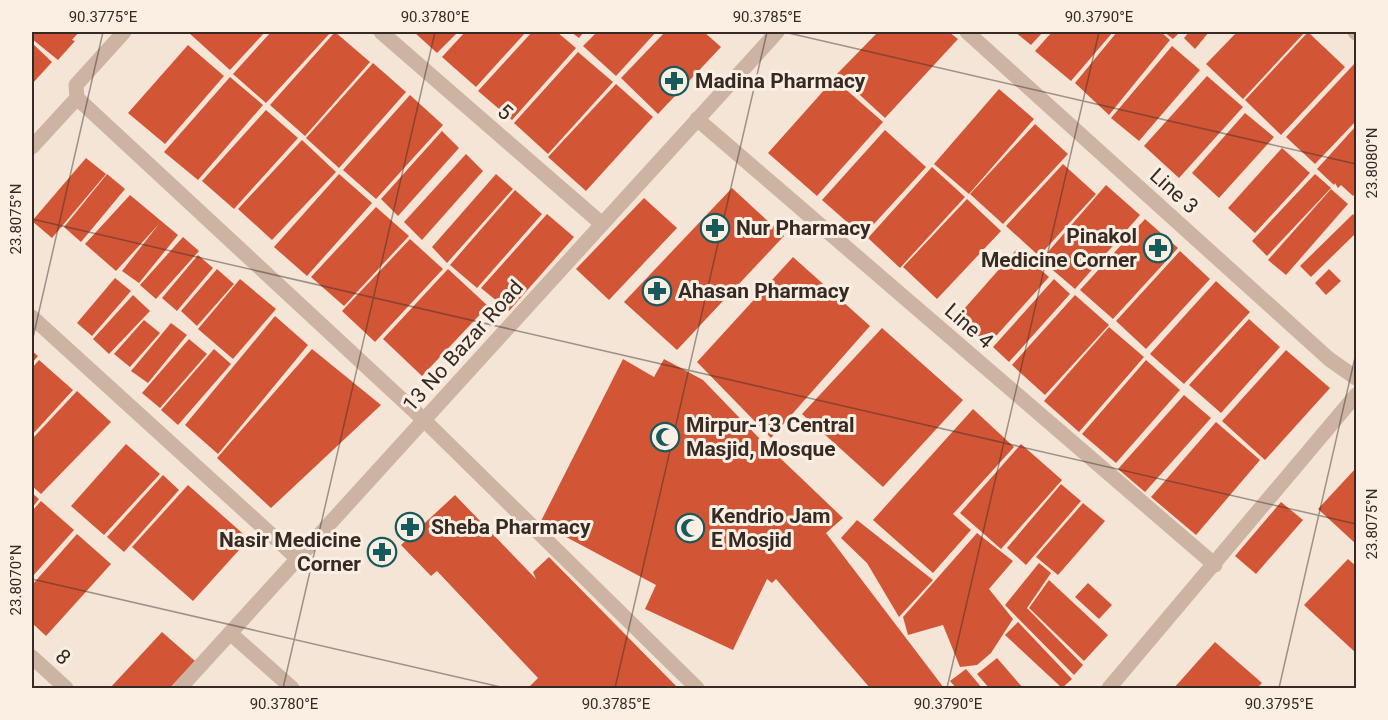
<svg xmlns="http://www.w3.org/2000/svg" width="1388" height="720" font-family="Roboto,sans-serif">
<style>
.building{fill:#d25636}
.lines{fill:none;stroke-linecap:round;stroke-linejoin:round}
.minor{stroke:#cdb4a2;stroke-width:15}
.ticks{fill:none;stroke:#362a25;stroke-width:1.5;stroke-opacity:0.45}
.labels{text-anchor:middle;stroke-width:6;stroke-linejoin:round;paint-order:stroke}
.poi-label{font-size:21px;font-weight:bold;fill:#362a25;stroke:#fbefe4;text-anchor:start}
.street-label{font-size:21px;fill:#362a25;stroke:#fbefe4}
.neatline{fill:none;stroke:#362a25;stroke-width:2}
.ticks-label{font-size:15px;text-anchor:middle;fill:#362a25}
</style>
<rect width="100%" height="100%" fill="#f4e5d7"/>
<g class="building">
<path d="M32 32H79L72 40 75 41 58 60 32 39Z"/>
<path d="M190 32H265L230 70 189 33Z"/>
<path d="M271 32H331L266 103 233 74Z"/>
<path d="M335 32 370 62 305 136 270 105Z"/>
<path d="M414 32H458L437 53Z"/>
<path d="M465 32H526L476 87 442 57Z"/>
<path d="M532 32H557L576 48 512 120 478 91Z"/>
<path d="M571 32H584L579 38Z"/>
<path d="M597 32H656L616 76 583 46Z"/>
<path d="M665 32H704L721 47 658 114 621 78Z"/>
<path d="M878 32H949L958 39 885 118 837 74Z"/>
<path d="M1015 32H1043L1031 45Z"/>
<path d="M1052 32H1113L1071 81 1035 51Z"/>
<path d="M1117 32H1161L1170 40 1109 115 1075 83Z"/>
<path d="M1164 32H1180L1173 39Z"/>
<path d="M1189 32H1209L1195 49 1184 38Z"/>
<path d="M1237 32H1305L1243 99 1206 64Z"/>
<path d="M1308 32 1345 67 1281 135 1245 100Z"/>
<path d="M32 43 52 62 32 84Z"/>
<path d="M188 45 224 76 165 144 128 113Z"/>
<path d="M1172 46 1200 70 1139 141 1111 118Z"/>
<path d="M578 52 613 82 548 154 514 123Z"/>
<path d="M1356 62V121L1315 164 1286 137Z"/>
<path d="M373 63 406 92 339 168 306 138Z"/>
<path d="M1207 76 1243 107 1179 178 1144 146Z"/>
<path d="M230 77 263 105 198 180 164 152Z"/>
<path d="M834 79 883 122 817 196 768 153Z"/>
<path d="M616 84 653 117 586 191 548 157Z"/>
<path d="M999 89 1034 119 969 194 934 164Z"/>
<path d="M410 95 443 125 376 199 343 170Z"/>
<path d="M266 110 298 138 234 209 202 181Z"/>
<path d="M1245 113 1274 137 1219 198 1192 173Z"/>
<path d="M1035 124 1068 154 1003 224 970 194Z"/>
<path d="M1356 126V192L1353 196 1341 185 1338 188 1335 183 1334 185 1317 169Z"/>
<path d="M885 130 926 167 863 236 822 200Z"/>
<path d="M442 131 459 148 398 216 381 199Z"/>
<path d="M302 140 336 172 272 240 238 209Z"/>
<path d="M1282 148 1310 173 1255 233 1228 208Z"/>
<path d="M466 154 483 171 422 240 404 222Z"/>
<path d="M86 158 106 174 52 238 32 221Z"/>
<path d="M1063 164 1096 194 1039 256 1006 226Z"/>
<path d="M932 167 965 197 900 268 868 238Z"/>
<path d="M107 174 125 189 81 242 64 227Z"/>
<path d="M339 174 372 203 307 276 274 247Z"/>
<path d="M496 174 513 189 447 263 432 247Z"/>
<path d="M1315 174 1331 188 1267 256 1252 241Z"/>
<path d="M1106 185 1140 215 1075 289 1041 260Z"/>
<path d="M732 188 784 236 677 350 624 302Z"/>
<path d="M1331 189 1348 204 1286 275 1268 260Z"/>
<path d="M515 190 542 214 477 288 450 265Z"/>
<path d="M130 195 178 235 139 283 122 271 159 224 116 271 85 244Z"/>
<path d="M644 198 677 228 609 300 576 269Z"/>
<path d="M967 199 1001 231 937 299 903 267Z"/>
<path d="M376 207 409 236 344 306 311 277Z"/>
<path d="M547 214 574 237 509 311 481 288Z"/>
<path d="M1353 214 1356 218V233L1311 277 1300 266Z"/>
<path d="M1145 219 1178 248 1113 319 1080 290Z"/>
<path d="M183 237 199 251 156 299 140 285Z"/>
<path d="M410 239 443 269 375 342 342 311Z"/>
<path d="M1017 249 1049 277 988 345 957 317Z"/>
<path d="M1180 251 1210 279 1146 349 1116 321Z"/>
<path d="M198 255 213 268 177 311 162 298Z"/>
<path d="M793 257 870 326 771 438 697 362Z"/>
<path d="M217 269 234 284 197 326 181 311Z"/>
<path d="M448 269 488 306 422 376 383 339Z"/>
<path d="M1329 269 1341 281 1326 295 1315 283Z"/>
<path d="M115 278 131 291 92 336 77 323Z"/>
<path d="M240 279 276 309 233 359 198 329Z"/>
<path d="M1054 279 1070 294 1009 362 993 347Z"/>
<path d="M1216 281 1250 312 1184 384 1150 354Z"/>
<path d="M133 295 150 311 109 354 93 339Z"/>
<path d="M1075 295 1109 325 1045 395 1012 365Z"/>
<path d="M275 316 308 345 218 454 185 425Z"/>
<path d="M1249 319 1280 347 1221 413 1189 385Z"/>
<path d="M144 320 160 333 130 367 114 354Z"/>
<path d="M171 323 187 335 148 383 131 371Z"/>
<path d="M1109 327 1144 357 1079 432 1044 401Z"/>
<path d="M882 328 963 400 883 487 802 414Z"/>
<path d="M189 339 207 354 160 408 142 393Z"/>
<path d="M214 349 231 364 178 425 161 410Z"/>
<path d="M312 349 381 405 271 508 217 458Z"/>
<path d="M1286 350 1330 388 1265 460 1222 421Z"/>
<path d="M32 351 38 356 32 363Z"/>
<path d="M623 359 654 377 664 359 703 380 759 438 843 518 826 533 944 688H870L776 579 772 583 767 579 733 650 645 609 656 585 540 523Z"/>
<path d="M39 360 73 390 32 435V368Z"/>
<path d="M1146 360 1180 390 1116 463 1082 434Z"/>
<path d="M77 391 111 422 41 494 32 486V439Z"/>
<path d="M1184 395 1211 418 1145 492 1118 469Z"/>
<path d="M973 409 1014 447 953 514 971 530 933 573 873 520Z"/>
<path d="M1216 422 1260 460 1196 535 1151 497Z"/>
<path d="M126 444 160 474 104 535 71 506Z"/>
<path d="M1021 444 1062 480 1001 549 960 513Z"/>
<path d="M1356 468V544L1318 509Z"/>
<path d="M163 475 179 490 124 552 107 537Z"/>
<path d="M1061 484 1081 501 1026 565 1007 548Z"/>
<path d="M188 485 249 539 193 601 132 547Z"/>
<path d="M32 493 39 499 32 508Z"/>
<path d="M455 495 536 579 533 572 549 557 678 688H528L538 678 437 571 431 576 401 545Z"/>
<path d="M41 501 74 530 32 577V511Z"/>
<path d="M1281 502 1303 520 1256 574 1235 556Z"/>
<path d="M1083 503 1105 521 1058 575 1036 557Z"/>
<path d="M857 520 933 580 899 617 867 563 841 538Z"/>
<path d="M977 533 1013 561 989 589 1013 619 991 653 977 665 960 667 943 625 908 635 903 617Z"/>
<path d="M77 534 111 564 46 636 32 623V585Z"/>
<path d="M1348 559 1356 566V653L1304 605Z"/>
<path d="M1039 563 1051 573 1027 608 1083 665 1074 675 1005 605Z"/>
<path d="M1049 580 1108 635 1084 661 1029 608Z"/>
<path d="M1088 583 1112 605 1099 619 1075 597Z"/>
<path d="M1018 622 1072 679 1062 688 1005 635Z"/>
<path d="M162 632 195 661 170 688H110Z"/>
<path d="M1215 642 1262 683 1257 688H1174Z"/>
<path d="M997 658 1023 688H989L977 674Z"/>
<path d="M966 669 982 688H956L950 681Z"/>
</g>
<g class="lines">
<g class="minor">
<path d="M124 32 76 85 77 98 424 420 697 688"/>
<path d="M381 32 602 224"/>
<path d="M967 32 1329 359 1356 378"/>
<path d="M1355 32 1356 33"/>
<path d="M697 119 1215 565"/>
<path d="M32 147 77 98"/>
<path d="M32 317 298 559"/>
<path d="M230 633 292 688"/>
<path d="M32 657 66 688"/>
<path d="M180 688 777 32"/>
<path d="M1109 688 1356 395"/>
</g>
</g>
<path class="ticks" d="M784 32 1356 164M32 219 1356 524M32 342 103 32M32 579 505 688M283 688 435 32M615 688 767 32M947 688 1099 32M1279 688 1356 353"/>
<defs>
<g id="pharmacy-ring" transform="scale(1.5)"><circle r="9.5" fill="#fbefe4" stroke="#175a5c" stroke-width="1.5"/><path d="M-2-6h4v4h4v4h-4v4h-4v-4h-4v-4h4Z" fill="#175a5c"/></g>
<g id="mosque-ring" transform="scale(1.5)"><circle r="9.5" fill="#fbefe4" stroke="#175a5c" stroke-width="1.5"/><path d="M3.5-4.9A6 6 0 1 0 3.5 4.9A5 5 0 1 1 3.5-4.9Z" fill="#175a5c"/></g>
</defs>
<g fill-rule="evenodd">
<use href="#pharmacy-ring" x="674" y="81"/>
<use href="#pharmacy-ring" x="715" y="228"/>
<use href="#pharmacy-ring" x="1158" y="248"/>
<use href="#pharmacy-ring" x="657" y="291"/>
<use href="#mosque-ring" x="665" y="437"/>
<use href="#pharmacy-ring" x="410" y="527"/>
<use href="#mosque-ring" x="690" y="528"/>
<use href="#pharmacy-ring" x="382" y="552"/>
</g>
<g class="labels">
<g class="poi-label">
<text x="695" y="88">Madina Pharmacy</text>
<text x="736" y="235">Nur Pharmacy</text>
<text x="1137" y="243" text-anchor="end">Pinakol<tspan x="1137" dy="24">Medicine Corner</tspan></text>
<text x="678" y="298">Ahasan Pharmacy</text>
<text x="686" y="432">Mirpur-13 Central<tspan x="686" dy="24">Masjid, Mosque</tspan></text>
<text x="711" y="523">Kendrio Jam<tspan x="711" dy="24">E Mosjid</tspan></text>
<text x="431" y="534">Sheba Pharmacy</text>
<text x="361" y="547" text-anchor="end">Nasir Medicine<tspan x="361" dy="24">Corner</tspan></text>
</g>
<g class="street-label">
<text transform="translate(505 112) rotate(41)" y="7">5</text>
<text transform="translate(1174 191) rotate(42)" y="7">Line 3</text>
<text transform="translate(969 326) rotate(41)" y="7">Line 4</text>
<text transform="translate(463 346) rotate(-48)" y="7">13 No Bazar Road</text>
<text transform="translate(63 657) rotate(42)" y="7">8</text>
</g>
</g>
<rect width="1388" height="720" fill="none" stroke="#fbefe4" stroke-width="66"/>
<rect x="33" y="33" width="1322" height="654" class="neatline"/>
<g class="ticks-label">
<text x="103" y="22">90.3775°E</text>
<text x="435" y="22">90.3780°E</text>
<text x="767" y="22">90.3785°E</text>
<text x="1099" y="22">90.3790°E</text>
<text transform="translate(1372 163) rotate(-90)" y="5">23.8080°N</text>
<text transform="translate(16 219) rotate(-90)" y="5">23.8075°N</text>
<text transform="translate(1372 524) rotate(-90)" y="5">23.8075°N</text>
<text transform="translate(16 580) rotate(-90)" y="5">23.8070°N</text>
<text x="284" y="709">90.3780°E</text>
<text x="616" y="709">90.3785°E</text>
<text x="948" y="709">90.3790°E</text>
<text x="1279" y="709">90.3795°E</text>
</g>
</svg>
